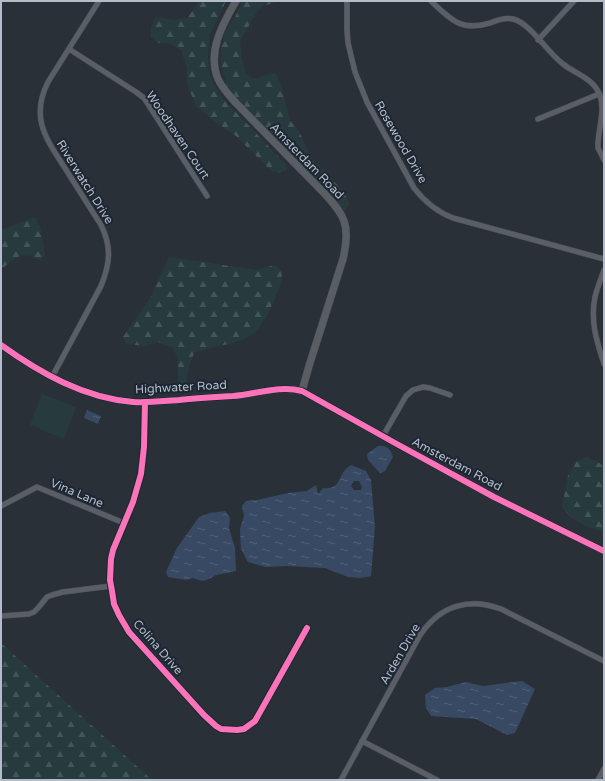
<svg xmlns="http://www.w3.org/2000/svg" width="605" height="781" font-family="'Varela Round',sans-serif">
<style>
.forest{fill:url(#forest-firs)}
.park{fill:#273a3e}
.water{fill:url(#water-ripples);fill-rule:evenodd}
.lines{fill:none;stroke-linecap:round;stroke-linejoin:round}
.street-casing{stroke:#484c53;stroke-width:6}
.secondary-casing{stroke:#484c53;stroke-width:8}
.street{stroke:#5a5e66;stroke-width:5}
.secondary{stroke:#595d64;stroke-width:7}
.cycleway-casing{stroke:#1d2633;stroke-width:8}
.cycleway{stroke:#fb73b8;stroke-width:6}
.labels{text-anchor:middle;stroke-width:4;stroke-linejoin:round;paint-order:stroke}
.street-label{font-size:12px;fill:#b4bcc9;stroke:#1d2633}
</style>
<defs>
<pattern id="forest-firs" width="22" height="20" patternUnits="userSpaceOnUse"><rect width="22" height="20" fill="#273a3e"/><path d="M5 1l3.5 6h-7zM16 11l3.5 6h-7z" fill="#445559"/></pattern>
<pattern id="water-ripples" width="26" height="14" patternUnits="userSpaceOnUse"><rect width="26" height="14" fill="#384963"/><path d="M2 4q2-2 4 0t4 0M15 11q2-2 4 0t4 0" fill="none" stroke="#526178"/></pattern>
</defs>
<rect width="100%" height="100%" fill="#2a3038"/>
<g class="forest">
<path d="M197 1H226L210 35 208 57 209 72 214 85 224 100 255 132 287 166 286 170 278 173 269 169 236 136 210 118 196 106 187 84V68L181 50 169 43H158L151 37V27L156 17 175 20 187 18 197 5Z"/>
<path d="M243 1H280L266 5 258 10 240 41 242 60 246 73 250 78H259L271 73 276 74 281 85 290 120 299 131 311 158 344 192 349 203 346 211 343 209 333 197 241 104 227 86 221 64V49L225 32 235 17Z"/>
<path d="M34 217 40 226 45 255 41 260 30 256 21 255 1 269V228L4 229Z"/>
<path d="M169 257 256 270 275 265 282 272 281 284 267 316 256 332 244 339 233 343 206 349 194 353 189 366 186 386 182 388 178 384V359L173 348 158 342 146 346 126 344 123 337 150 298Z"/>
<path d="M587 457 601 464 604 467V532L588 527 570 517 562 507 568 475 577 461Z"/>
<path d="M1 643 152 780H1Z"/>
</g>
<path class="park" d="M42 394 76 407 64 439 30 425Z"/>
<g class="water">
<path d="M87 410 101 416 98 424 84 418Z"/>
<path d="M378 446C387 445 390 449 393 457L385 471 380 473 368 460 367 454Z"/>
<path d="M351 465 366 471 371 480 375 527 371 576 360 578 348 577 325 568 286 566 266 567 248 562 241 549 240 529 244 516 242 506 246 501 257 500 288 493 307 491 316 485 318 494 323 488C339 490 338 479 345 470 347 468 349 466 351 465ZM354 481H359L362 487 361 490H354L351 486Z"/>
<path d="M225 511 230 518 229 528 235 548 236 571 216 575 209 579 203 581 192 578 186 580 168 577 166 572 177 548 199 517 210 513Z"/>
<path d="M522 681 535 689 515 733 507 735 476 719 431 716 426 708 425 695 435 688 447 687 466 682 483 686Z"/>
</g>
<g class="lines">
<g class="street-casing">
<g id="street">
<path d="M347 1V30L348 43 355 72 367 102 414 188C425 202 437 212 453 218L604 259"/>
<path d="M431 1C450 19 461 32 490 23 497 20 505 17 513 19 530 23 548 53 563 64 576 74 593 78 600 95 605 109 599 127 598 143V148L604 160"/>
<path d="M538 40 574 1"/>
<path d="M69 49 136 92 144 98 207 196"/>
<path d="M538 119 599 94"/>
<path d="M604 270C601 279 597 288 595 297 590 321 597 342 604 364"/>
<path d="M52 377 101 286C110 264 112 247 101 225 90 208 79 190 68 173 48 141 29 120 48 82L99 1"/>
<path d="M145 402 144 447 141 474 133 502 113 550 111 559 110 580 112 591 114 604 119 615 129 632 204 715 216 726 221 729 237 730 244 729 255 721 307 628"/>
<path d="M383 436 406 396 413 390 423 387 430 388 450 395"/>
<path d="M1 506 37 487 124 523"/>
<path d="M1 616 29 614 34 612 38 608 47 597 52 595 63 592 111 586"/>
<path d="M362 741 437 780"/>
<path d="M341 780 420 635C440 606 468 597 501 609L604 661"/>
<path d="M598 780 604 769"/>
</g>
</g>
<g class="secondary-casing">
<g id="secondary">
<path d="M236 1C222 25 207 52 218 79 222 88 229 95 235 102L322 191C345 215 351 225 343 259L309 366 302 391"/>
<path d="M1 345C40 373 84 398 133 402 148 403 164 401 179 400 197 398 215 397 233 396 256 394 280 385 302 391L395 443 494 497 604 551"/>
</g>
</g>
<use href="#street" class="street"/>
<use href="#secondary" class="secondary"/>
<g class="cycleway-casing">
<g id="cycleway">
<path d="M1 345C40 373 84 398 133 402 148 403 164 401 179 400 197 398 215 397 233 396 256 394 280 385 302 391L395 443 494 497 604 551"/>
<path d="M145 402 144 447 141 474 133 502 113 550 111 559 110 580 112 591 114 604 119 615 129 632 204 715 216 726 221 729 237 730 244 729 255 721 307 628"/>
</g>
</g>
<use href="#cycleway" class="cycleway"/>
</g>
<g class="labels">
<g class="street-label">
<text transform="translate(178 135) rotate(56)" y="4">Woodhaven Court</text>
<text transform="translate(401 142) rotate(60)" y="4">Rosewood Drive</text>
<text transform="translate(307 161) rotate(46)" y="4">Amsterdam Road</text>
<text transform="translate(85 182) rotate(58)" y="4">Riverwatch Drive</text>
<text transform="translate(181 387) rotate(-3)" y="4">Highwater Road</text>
<text transform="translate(457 464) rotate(28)" y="4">Amsterdam Road</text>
<text transform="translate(77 493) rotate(23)" y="4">Vina Lane</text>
<text transform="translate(158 647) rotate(49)" y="4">Colina Drive</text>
<text transform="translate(400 654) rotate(-60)" y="4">Arden Drive</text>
</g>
</g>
<rect width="605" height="781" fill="none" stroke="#b4bcc9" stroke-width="4"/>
</svg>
